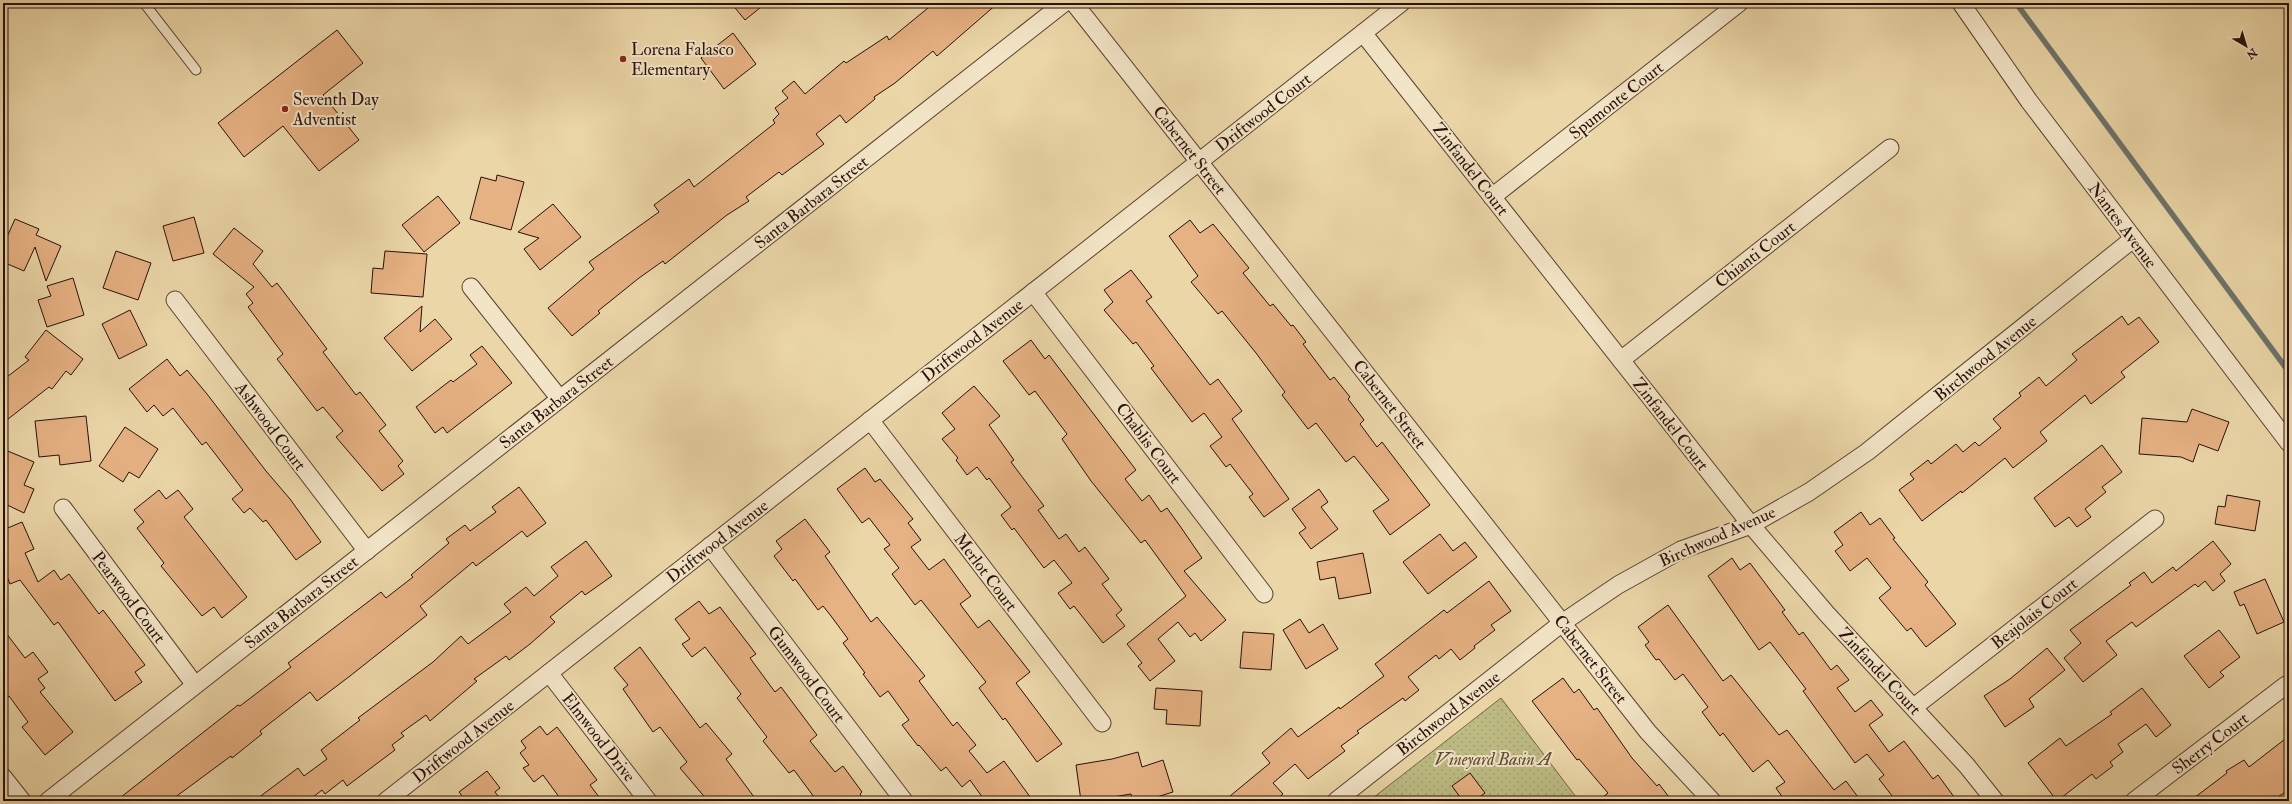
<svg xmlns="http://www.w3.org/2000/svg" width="2292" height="804" font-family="'IM FELL Double Pica',serif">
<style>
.park{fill:url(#park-dots);stroke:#726646}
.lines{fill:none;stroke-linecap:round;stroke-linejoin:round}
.stream{stroke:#6c746c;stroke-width:5.5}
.building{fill:#e6b183;stroke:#281008}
.service-casing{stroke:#594230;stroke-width:11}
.minor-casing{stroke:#594230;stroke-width:19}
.service{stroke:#f2e4c6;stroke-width:9}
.minor{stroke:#f2e4c6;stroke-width:17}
.poi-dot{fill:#8f2418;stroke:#f2e4c6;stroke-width:1.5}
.labels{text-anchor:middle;stroke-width:4;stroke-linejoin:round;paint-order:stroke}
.poi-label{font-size:17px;fill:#281008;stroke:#f2e4c6;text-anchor:start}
.street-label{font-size:17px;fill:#281008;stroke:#f2e4c6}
.park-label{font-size:17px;font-style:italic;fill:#5c4c33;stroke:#f2e4c6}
</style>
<defs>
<pattern id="park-dots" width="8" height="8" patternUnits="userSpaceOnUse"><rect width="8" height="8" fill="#bdbc83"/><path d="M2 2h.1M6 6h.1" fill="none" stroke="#a2a170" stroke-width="1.8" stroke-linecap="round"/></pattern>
</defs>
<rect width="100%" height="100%" fill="#ebd6a7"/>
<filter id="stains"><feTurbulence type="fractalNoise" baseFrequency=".005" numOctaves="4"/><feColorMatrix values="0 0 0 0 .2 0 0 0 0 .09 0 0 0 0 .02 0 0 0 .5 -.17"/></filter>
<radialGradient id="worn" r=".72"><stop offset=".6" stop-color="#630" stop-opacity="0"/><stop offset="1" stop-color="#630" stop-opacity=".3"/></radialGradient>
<path class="park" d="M1501 698 1579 801H1369Z"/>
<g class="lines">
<path class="stream" d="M2016 3 2289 372"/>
</g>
<g class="building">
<path d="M731 3H766L745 20Z"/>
<path d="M934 3H998L937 56 933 51 895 83 874 97 875 99 846 123 840 115 816 134 824 144 782 175 779 172 746 197 749 201 727 215 665 264 663 261 639 278 598 311 600 313 572 336 548 308 594 269 589 262 659 212 654 205 689 179 694 187 775 123 773 120 779 114 775 108 788 98 782 91 794 81 805 94 844 61 846 63 887 36 889 40Z"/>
<path d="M337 30 363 63 323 95 359 140 319 171 283 126 244 157 218 123Z"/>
<path d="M733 33 756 64 724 89 701 58Z"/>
<path d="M497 175 524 182 511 230 470 219 481 177 496 181Z"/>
<path d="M438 196 460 223 424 252 402 225Z"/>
<path d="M553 204 581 237 540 270 524 249 539 238 518 232Z"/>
<path d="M194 217 204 253 173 261 163 226Z"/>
<path d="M15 219 39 229 36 235 61 246 46 281 35 247 24 271 3 262V246Z"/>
<path d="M1190 220 1200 233 1213 224 1249 268 1243 273 1270 306 1273 304 1291 326 1293 325 1306 342 1303 344 1330 380 1334 377 1350 397 1348 399 1364 420 1360 424 1377 447 1382 442 1430 505 1390 535 1373 511 1389 500 1354 456 1346 462 1316 423 1308 429 1282 395 1285 392 1256 353 1222 311 1218 314 1191 282 1198 276 1169 236Z"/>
<path d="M234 228 263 251 253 264 272 287 277 283 327 349 323 352 356 395 360 392 386 425 379 431 403 461 398 466 404 474 382 491 336 437 343 431 323 407 317 411 277 359 283 354 248 307 253 303 246 294 254 287 213 254Z"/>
<path d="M116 251 151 263 138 300 103 288Z"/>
<path d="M385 251 427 254 423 297 371 293 373 268 383 269Z"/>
<path d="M1131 270 1152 297 1146 301 1210 385 1218 379 1242 411 1232 419 1289 499 1264 517 1249 497 1253 494 1230 464 1226 467 1210 446 1222 437 1204 413 1192 422 1151 368 1154 366 1136 342 1133 344 1104 310 1113 302 1104 290Z"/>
<path d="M73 278 84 315 47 327 38 300 51 296 47 286Z"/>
<path d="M422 306 420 332 435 319 452 339 412 371 384 338Z"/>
<path d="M130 310 147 345 119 359 102 324Z"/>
<path d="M2122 316 2128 325 2139 317 2159 342 2121 372 2125 377 2091 404 2085 395 2040 432 2047 441 2013 468 2005 458 1962 493 1961 491 1922 521 1899 490 1914 479 1910 474 1928 460 1931 464 1956 444 1963 452 1975 442 1979 446 2001 428 1993 419 2021 396 2019 393 2039 377 2046 386 2077 360 2072 354Z"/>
<path d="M46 330 83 359 71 375 66 371 52 389 49 387 3 423V380L29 360 25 357Z"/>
<path d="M1031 340 1045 359 1049 355 1136 470 1125 479 1142 501 1149 495 1161 512 1167 508 1180 526 1202 558 1184 571 1226 620 1201 641 1195 633 1190 637 1178 622 1158 639 1175 661 1150 681 1138 666 1142 663 1127 644 1186 596 1145 540 1141 543 1091 481 1062 439 1067 434 1035 391 1029 395 1003 361Z"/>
<path d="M482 346 512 383 447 433 443 427 435 433 416 407 451 380 453 382 477 364 470 355Z"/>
<path d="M167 359 180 376 187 370 207 394 266 471 290 499 321 542 296 560 266 520 263 522 250 508 244 513 232 499 243 490 206 442 202 445 173 408 163 416 154 405 147 412 129 389Z"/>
<path d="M974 386 1000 416 989 425 1014 460 1011 462 1044 506 1038 510 1059 539 1066 534 1079 552 1085 547 1109 579 1102 584 1122 610 1116 615 1125 626 1103 643 1074 606 1070 609 1058 593 1072 583 1054 560 1044 568 1014 528 1012 530 1001 515 1011 507 989 478 987 480 977 467 967 475 956 460 958 458 942 439 955 429 942 413Z"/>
<path d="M2192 409 2229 422 2218 451 2199 444 2193 462 2181 457 2139 454 2142 418 2187 422Z"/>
<path d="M86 416 91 461 60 465 59 455 39 457 35 421Z"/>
<path d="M125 427 158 449 139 478 129 472 123 482 99 466Z"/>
<path d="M2102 445 2122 472 2102 487 2106 492 2085 509 2091 517 2077 527 2069 517 2055 527 2034 498Z"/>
<path d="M3 449 34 462 24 485 34 489 24 513 3 503Z"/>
<path d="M865 468 875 482 880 479 913 519 908 523 921 540 911 547 929 570 944 559 971 596 960 604 978 628 989 620 1030 672 1016 683 1062 744 1037 762 1005 718 1003 720 979 688 986 682 948 634 921 600 915 605 892 574 899 568 884 549 890 545 869 518 862 523 837 489Z"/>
<path d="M519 487 546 523 527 537 522 531 476 566 473 562 420 606 427 615 350 676 317 701 310 692 260 731 262 734 232 758 231 756 170 801H116L238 705 240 706 291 667 288 663 381 592 386 598 413 577 411 575 449 543 446 539 465 525 470 531 496 512 492 507Z"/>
<path d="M1319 489 1328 502 1321 507 1338 529 1311 549 1299 533 1306 528 1292 509Z"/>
<path d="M159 490 166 499 178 490 193 509 184 517 247 597 222 618 214 607 202 616 161 566 164 563 137 528 144 522 134 510Z"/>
<path d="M2227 495 2260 501 2255 531 2215 524 2218 506 2225 507Z"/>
<path d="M1861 512 1870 525 1880 518 1895 538 1893 539 1928 582 1925 585 1956 624 1926 647 1911 628 1907 631 1879 598 1891 588 1867 558 1850 571 1835 551 1843 545 1834 532Z"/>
<path d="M805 519 830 552 825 556 871 622 877 617 925 676 919 681 953 726 957 722 976 745 969 751 987 773 1004 761 1033 801H985L970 780 962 787 946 767 941 771 919 745 918 746 902 725 909 720 888 691 880 697 863 674 865 673 843 643 848 639 831 616 823 606 818 610 795 579 793 581 774 556 782 549 776 541Z"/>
<path d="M22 522 34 549 25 553 38 582 54 570 61 580 69 574 99 614 103 610 145 665 135 672 142 682 115 701 58 622 54 625 20 580 10 584 3 566V530Z"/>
<path d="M1440 534 1453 551 1465 542 1477 557 1428 594 1403 562Z"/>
<path d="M586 541 612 576 585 595 582 591 550 617 555 622 530 644 509 660 506 656 474 679 477 681 430 721 426 715 401 733 404 736 392 745 395 750 347 786 343 780 325 794 322 790 308 801H254L298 768 304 776 327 759 321 750 360 720 358 718 433 662 461 636 468 644 511 612 504 604 526 587 534 596 558 576 551 567Z"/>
<path d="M2213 541 2231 564 2220 574 2225 581 2213 591 2205 581 2198 587 2195 584 2136 627 2132 622 2106 641 2117 655 2083 682 2064 658 2081 643 2070 630 2131 585 2129 583 2144 572 2152 583 2173 567 2176 571Z"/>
<path d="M1363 553 1371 593 1339 599 1335 577 1320 580 1317 562Z"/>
<path d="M1732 558 1740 570 1750 563 1785 610 1782 612 1799 635 1803 632 1831 670 1837 665 1849 680 1837 688 1855 712 1871 700 1883 715 1869 725 1889 752 1904 741 1933 779 1938 775 1957 801H1896L1879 779 1884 775 1867 754 1855 763 1803 691 1806 689 1770 642 1759 650 1708 576Z"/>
<path d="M2265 579 2284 622 2257 634 2244 604 2240 606 2234 592Z"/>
<path d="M1489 581 1511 611 1491 625 1495 630 1474 646 1475 648 1460 660 1451 649 1439 659 1436 655 1408 677 1419 690 1405 701 1403 698 1357 731 1359 733 1341 746 1345 751 1308 779 1295 764 1273 783 1283 794 1275 801H1224L1270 763 1262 753 1291 728 1298 737 1339 707 1340 709 1384 676 1375 664 1444 610 1447 613Z"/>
<path d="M699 601 709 614 720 607 756 654 750 658 775 692 781 687 817 735 810 741 835 772 843 766 862 792 860 794 865 801H817L794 770 789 773 763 741 767 737 737 698 741 694 705 647 692 657 682 644 690 639 675 619Z"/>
<path d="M1668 605 1723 681 1731 675 1779 735 1787 730 1834 790 1846 781 1861 801H1785L1776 788 1785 782 1768 760 1753 772 1723 733 1720 736 1702 712 1708 707 1683 674 1675 680 1659 659 1656 660 1645 645 1649 642 1638 627Z"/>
<path d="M1300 619 1309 633 1323 624 1338 649 1306 669 1283 630Z"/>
<path d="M3 629 25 658 33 652 48 672 38 679 45 688 40 692 73 732 45 755 22 727 28 722 9 696 3 700Z"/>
<path d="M2219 630 2240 657 2220 672 2224 676 2209 688 2184 656Z"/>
<path d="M1243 632 1274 634 1271 670 1240 668Z"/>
<path d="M640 647 700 728 706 723 732 754 726 759 757 801H708L680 768 687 762 660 727 653 732 623 689 628 685 614 668Z"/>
<path d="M2047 648 2065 670 2029 699 2034 707 2005 727 1984 696 2010 679Z"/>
<path d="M1563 678 1574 693 1579 689 1594 710 1597 708 1632 758 1657 786 1659 784 1672 801H1598L1608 793 1579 759 1577 760 1532 701Z"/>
<path d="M1156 688 1202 691 1200 726 1166 724 1167 710 1154 709Z"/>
<path d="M2142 688 2171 725 2156 737 2146 724 2118 744 2123 752 2110 762 2113 766 2096 779 2092 774 2057 801 2028 763 2060 738 2066 746 2112 714 2110 712Z"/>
<path d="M540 726 547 735 557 727 597 780 590 785 602 801H562L543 775 534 782 523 768 529 765 520 753 526 748 521 741Z"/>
<path d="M2289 736V790L2271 801H2190L2227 773 2226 771 2244 760 2249 767Z"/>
<path d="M1138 752 1142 767 1163 760 1173 792 1144 801H1133L1131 794 1101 799V801H1081L1076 765 1112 759Z"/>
<path d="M487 771 500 788 495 792 502 801H466L459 792Z"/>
<path d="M1470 773 1485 793 1474 801H1463L1452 786Z"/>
</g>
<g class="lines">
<g class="service-casing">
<path id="service" d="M144 3 196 70"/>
</g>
<g class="minor-casing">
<g id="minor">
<path d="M1074 3 1648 732 1712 801"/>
<path d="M1961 3 2029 101 2289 443"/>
<path d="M1363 33 1751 525 1826 613 1967 766 1995 801"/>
<path d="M1492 197 1739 3"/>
<path d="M471 287 560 399"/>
<path d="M1033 292 1264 594"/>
<path d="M175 300 367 551"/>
<path d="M1621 360 1890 148"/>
<path d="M870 420 1102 723"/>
<path d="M63 508 195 685"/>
<path d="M710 546 904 801"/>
<path d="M549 673 648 801"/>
<path d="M1914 707 2155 519"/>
<path d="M3 777 22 801"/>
<path d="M48 801 1064 3"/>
<path d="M386 801 1401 3"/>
<path d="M1336 801 1562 623 1618 585 1681 550 1751 525 1809 492 1867 452 2133 239"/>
<path d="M2134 801 2286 685"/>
</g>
</g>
<use href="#service" class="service"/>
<use href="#minor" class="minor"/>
</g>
<g class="poi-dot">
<circle cx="623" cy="59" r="4"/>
<circle cx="285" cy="109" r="4"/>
</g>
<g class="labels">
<g class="poi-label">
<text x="631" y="55">Lorena Falasco<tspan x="631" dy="20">Elementary</tspan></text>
<text x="293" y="105">Seventh Day<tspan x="293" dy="20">Adventist</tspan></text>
</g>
<g class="street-label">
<text transform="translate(1616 100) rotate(-38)" y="6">Spumonte Court</text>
<text transform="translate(1263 112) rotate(-38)" y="6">Driftwood Court</text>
<text transform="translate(1190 150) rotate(52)" y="6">Cabernet Street</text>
<text transform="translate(1471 169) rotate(52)" y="6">Zinfandel Court</text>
<text transform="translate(811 202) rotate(-38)" y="6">Santa Barbara Street</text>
<text transform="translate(2123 225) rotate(53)" y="6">Nantes Avenue</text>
<text transform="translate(1755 254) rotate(-38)" y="6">Chianti Court</text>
<text transform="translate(972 340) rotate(-38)" y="6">Driftwood Avenue</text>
<text transform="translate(1985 358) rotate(-39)" y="6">Birchwood Avenue</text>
<text transform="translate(556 402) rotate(-38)" y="6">Santa Barbara Street</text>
<text transform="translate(1390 404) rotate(52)" y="6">Cabernet Street</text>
<text transform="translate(1671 424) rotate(52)" y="6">Zinfandel Court</text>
<text transform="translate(271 426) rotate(53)" y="6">Ashwood Court</text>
<text transform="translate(1149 443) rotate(53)" y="6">Chablis Court</text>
<text transform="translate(1717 536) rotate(-24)" y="6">Birchwood Avenue</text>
<text transform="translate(717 541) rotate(-38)" y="6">Driftwood Avenue</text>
<text transform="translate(986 572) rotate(53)" y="6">Merlot Court</text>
<text transform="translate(129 597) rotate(53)" y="6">Pearwood Court</text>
<text transform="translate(301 602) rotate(-38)" y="6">Santa Barbara Street</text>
<text transform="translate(2034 613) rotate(-38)" y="6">Beajolais Court</text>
<text transform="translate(1591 659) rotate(52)" y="6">Cabernet Street</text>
<text transform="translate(1880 671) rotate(47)" y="6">Zinfandel Court</text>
<text transform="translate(807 674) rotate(53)" y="6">Gumwood Court</text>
<text transform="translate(1448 713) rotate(-38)" y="6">Birchwood Avenue</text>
<text transform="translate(599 737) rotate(52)" y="6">Elmwood Drive</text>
<text transform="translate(463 741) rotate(-38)" y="6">Driftwood Avenue</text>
<text transform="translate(2210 743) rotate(-37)" y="6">Sherry Court</text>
</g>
<g class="park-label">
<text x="1493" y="765">Vineyard Basin A</text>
</g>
</g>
<rect width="2292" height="804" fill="none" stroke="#ebd6a7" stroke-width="16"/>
<rect x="4" y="4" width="2284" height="796" fill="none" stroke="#281008" stroke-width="2"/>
<rect x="8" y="8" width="2276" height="788" fill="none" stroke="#281008"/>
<g transform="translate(2246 46) rotate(142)" stroke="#f2e4c6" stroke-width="3" paint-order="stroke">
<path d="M0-3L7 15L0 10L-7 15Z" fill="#281008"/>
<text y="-6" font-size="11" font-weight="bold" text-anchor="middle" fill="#281008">N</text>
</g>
<rect width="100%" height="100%" filter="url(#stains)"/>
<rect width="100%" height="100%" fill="url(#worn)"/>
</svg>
